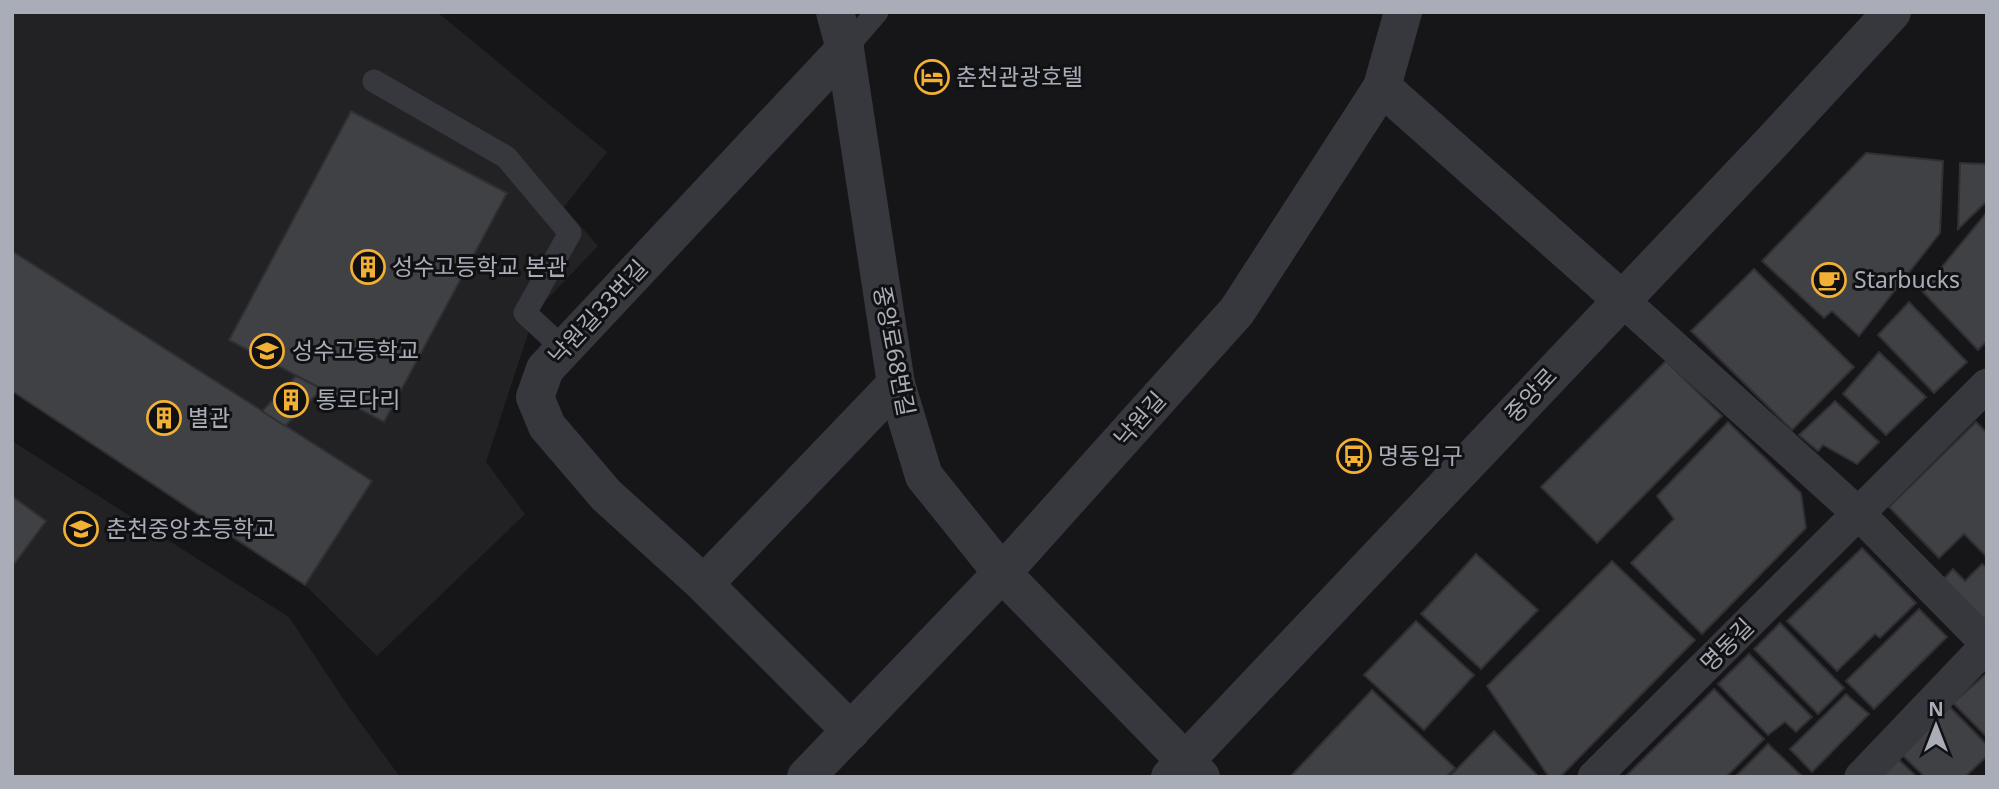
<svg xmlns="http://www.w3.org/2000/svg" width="1999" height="789" font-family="'Noto Sans','Noto Sans KR',sans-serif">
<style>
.built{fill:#222225}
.building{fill:#404145;stroke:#303034;stroke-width:2}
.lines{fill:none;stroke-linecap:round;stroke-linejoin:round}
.service{stroke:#37383d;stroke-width:23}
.pedestrian{stroke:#37383d;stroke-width:33}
.minor{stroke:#37383d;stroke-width:38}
.tertiary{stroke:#37383d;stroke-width:38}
.labels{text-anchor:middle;stroke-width:6;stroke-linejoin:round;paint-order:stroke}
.poi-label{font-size:23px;fill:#a8adb8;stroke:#111113;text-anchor:start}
.street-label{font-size:23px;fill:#a8adb8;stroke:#111113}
</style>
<rect width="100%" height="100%" fill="#161618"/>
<g class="built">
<path d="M12 12H437L607 152 564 207 598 246 535 312 486 462 525 514 377 656 305 585 12 391Z"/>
<path d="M12 441 289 617 344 700 400 777H12Z"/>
</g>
<g class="building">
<path d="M351 111 507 193 384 422 229 340Z"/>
<path d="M1866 153 1943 161 1940 233 1859 336 1832 311 1824 318 1762 261Z"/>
<path d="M1960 163 1987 164V201L1958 229Z"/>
<path d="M1987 212V341L1978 350 1922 291Z"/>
<path d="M12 251 372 481 305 585 12 391Z"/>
<path d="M1754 269 1854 367 1792 430 1691 331Z"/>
<path d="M1909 302 1967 362 1934 393 1878 335Z"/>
<path d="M1879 352 1926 397 1886 435 1843 394Z"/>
<path d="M1666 361 1722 416 1597 543 1541 487Z"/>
<path d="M296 376 322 389 285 426 262 411Z"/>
<path d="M1835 401 1879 442 1857 464 1823 445 1818 451 1799 435Z"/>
<path d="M1728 422 1801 493 1806 528 1702 634 1631 563 1674 519 1657 496Z"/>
<path d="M1976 422 1987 433V557L1964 534 1939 558 1889 507Z"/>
<path d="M12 496 46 521 12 567Z"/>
<path d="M1862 548 1916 603 1880 638 1875 634 1837 671 1787 621Z"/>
<path d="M1476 554 1538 610 1481 669 1421 614Z"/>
<path d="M1612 561 1695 640 1560 777H1549L1487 686Z"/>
<path d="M1982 564 1987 568V619L1972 618 1939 584 1953 569 1965 581Z"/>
<path d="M1919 609 1947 637 1874 709 1846 681Z"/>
<path d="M1416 621 1474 675 1424 730 1364 675Z"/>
<path d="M1780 623 1844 688 1818 714 1754 649Z"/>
<path d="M1749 654 1812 717 1796 732 1785 722 1768 735 1718 684Z"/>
<path d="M1987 673V737L1953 703Z"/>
<path d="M1714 689 1764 739 1726 777H1625Z"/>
<path d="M1372 690 1455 768 1446 777H1290Z"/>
<path d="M1846 694 1869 714 1812 772 1790 749Z"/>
<path d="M1950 707 1987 745V756L1965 777H1925L1900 753Z"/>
<path d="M1494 731 1539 777H1449Z"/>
<path d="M1768 744 1803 777H1735Z"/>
<path d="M1896 757 1917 777H1876Z"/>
</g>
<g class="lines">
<g class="service">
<path d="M845 49 877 12"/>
<path d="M374 81 506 157 570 233 525 313 564 349"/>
</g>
<g class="pedestrian">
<path d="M1621 299 1859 514 1987 644"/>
<path d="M1594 777 1987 385"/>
<path d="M1861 777 1987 645"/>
</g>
<g class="minor">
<path d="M835 12 845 49 896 384 924 476 1002 573 1201 777"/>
<path d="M845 49 545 369 535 397 547 426 606 495 704 584 851 731"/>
<path d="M1382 87 1621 299"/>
<path d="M704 584 896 384"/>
<path d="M806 777 1002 573 1237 311 1382 87 1403 12"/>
</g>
<path class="tertiary" d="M1170 777 1774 140 1892 12"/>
</g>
<defs>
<g id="hotel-ring" transform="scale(1.75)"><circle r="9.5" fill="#111113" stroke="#f2b134" stroke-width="1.5"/><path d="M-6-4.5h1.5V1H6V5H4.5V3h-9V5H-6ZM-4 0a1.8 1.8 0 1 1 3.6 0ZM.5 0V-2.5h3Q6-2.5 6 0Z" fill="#f2b134"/></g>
<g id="building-ring" transform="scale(1.75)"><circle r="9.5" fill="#111113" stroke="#f2b134" stroke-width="1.5"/><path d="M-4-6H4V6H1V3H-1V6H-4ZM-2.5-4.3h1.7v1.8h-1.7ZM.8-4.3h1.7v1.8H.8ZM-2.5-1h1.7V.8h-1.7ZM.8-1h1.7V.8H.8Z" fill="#f2b134"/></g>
<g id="cafe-ring" transform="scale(1.75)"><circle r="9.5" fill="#111113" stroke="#f2b134" stroke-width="1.5"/><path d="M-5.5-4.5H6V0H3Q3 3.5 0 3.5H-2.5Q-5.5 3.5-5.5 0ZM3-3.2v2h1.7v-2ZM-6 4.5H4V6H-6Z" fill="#f2b134"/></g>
<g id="school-ring" transform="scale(1.75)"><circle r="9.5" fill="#111113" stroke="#f2b134" stroke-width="1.5"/><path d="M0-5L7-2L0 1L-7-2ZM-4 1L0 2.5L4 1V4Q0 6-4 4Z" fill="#f2b134"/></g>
<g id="bus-ring" transform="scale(1.75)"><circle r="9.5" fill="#111113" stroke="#f2b134" stroke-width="1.5"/><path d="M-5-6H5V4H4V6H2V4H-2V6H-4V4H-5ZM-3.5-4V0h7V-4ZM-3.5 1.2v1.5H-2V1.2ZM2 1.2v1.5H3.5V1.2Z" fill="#f2b134"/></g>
</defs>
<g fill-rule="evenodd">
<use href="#hotel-ring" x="932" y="77"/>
<use href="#building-ring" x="368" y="267"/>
<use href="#cafe-ring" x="1829" y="280"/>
<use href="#school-ring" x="267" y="351"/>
<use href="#building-ring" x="291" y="400"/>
<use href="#building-ring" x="164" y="418"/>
<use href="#bus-ring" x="1354" y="456"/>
<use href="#school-ring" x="81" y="529"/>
</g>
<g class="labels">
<g class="poi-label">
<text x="956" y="85">춘천관광호텔</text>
<text x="392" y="275">성수고등학교 본관</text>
<text x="1854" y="288">Starbucks</text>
<text x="292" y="359">성수고등학교</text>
<text x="316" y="408">통로다리</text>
<text x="188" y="426">별관</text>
<text x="1378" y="464">명동입구</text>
<text x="106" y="537">춘천중앙초등학교</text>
</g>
<g class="street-label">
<text transform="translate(598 312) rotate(-47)" y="8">낙원길33번길</text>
<text transform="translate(894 351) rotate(79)" y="8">중앙로68번길</text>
<text transform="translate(1531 395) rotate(-47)" y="8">중앙로</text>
<text transform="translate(1140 419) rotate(-48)" y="8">낙원길</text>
<text transform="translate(1727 645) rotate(-45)" y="8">명동길</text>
</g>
</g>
<rect width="1999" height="789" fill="none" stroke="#a8adb8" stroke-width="28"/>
<g transform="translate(1936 726)" stroke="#111113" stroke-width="5" paint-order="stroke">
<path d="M0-5L12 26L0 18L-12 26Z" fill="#a8adb8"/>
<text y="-10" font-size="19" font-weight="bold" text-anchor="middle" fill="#a8adb8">N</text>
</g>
</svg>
